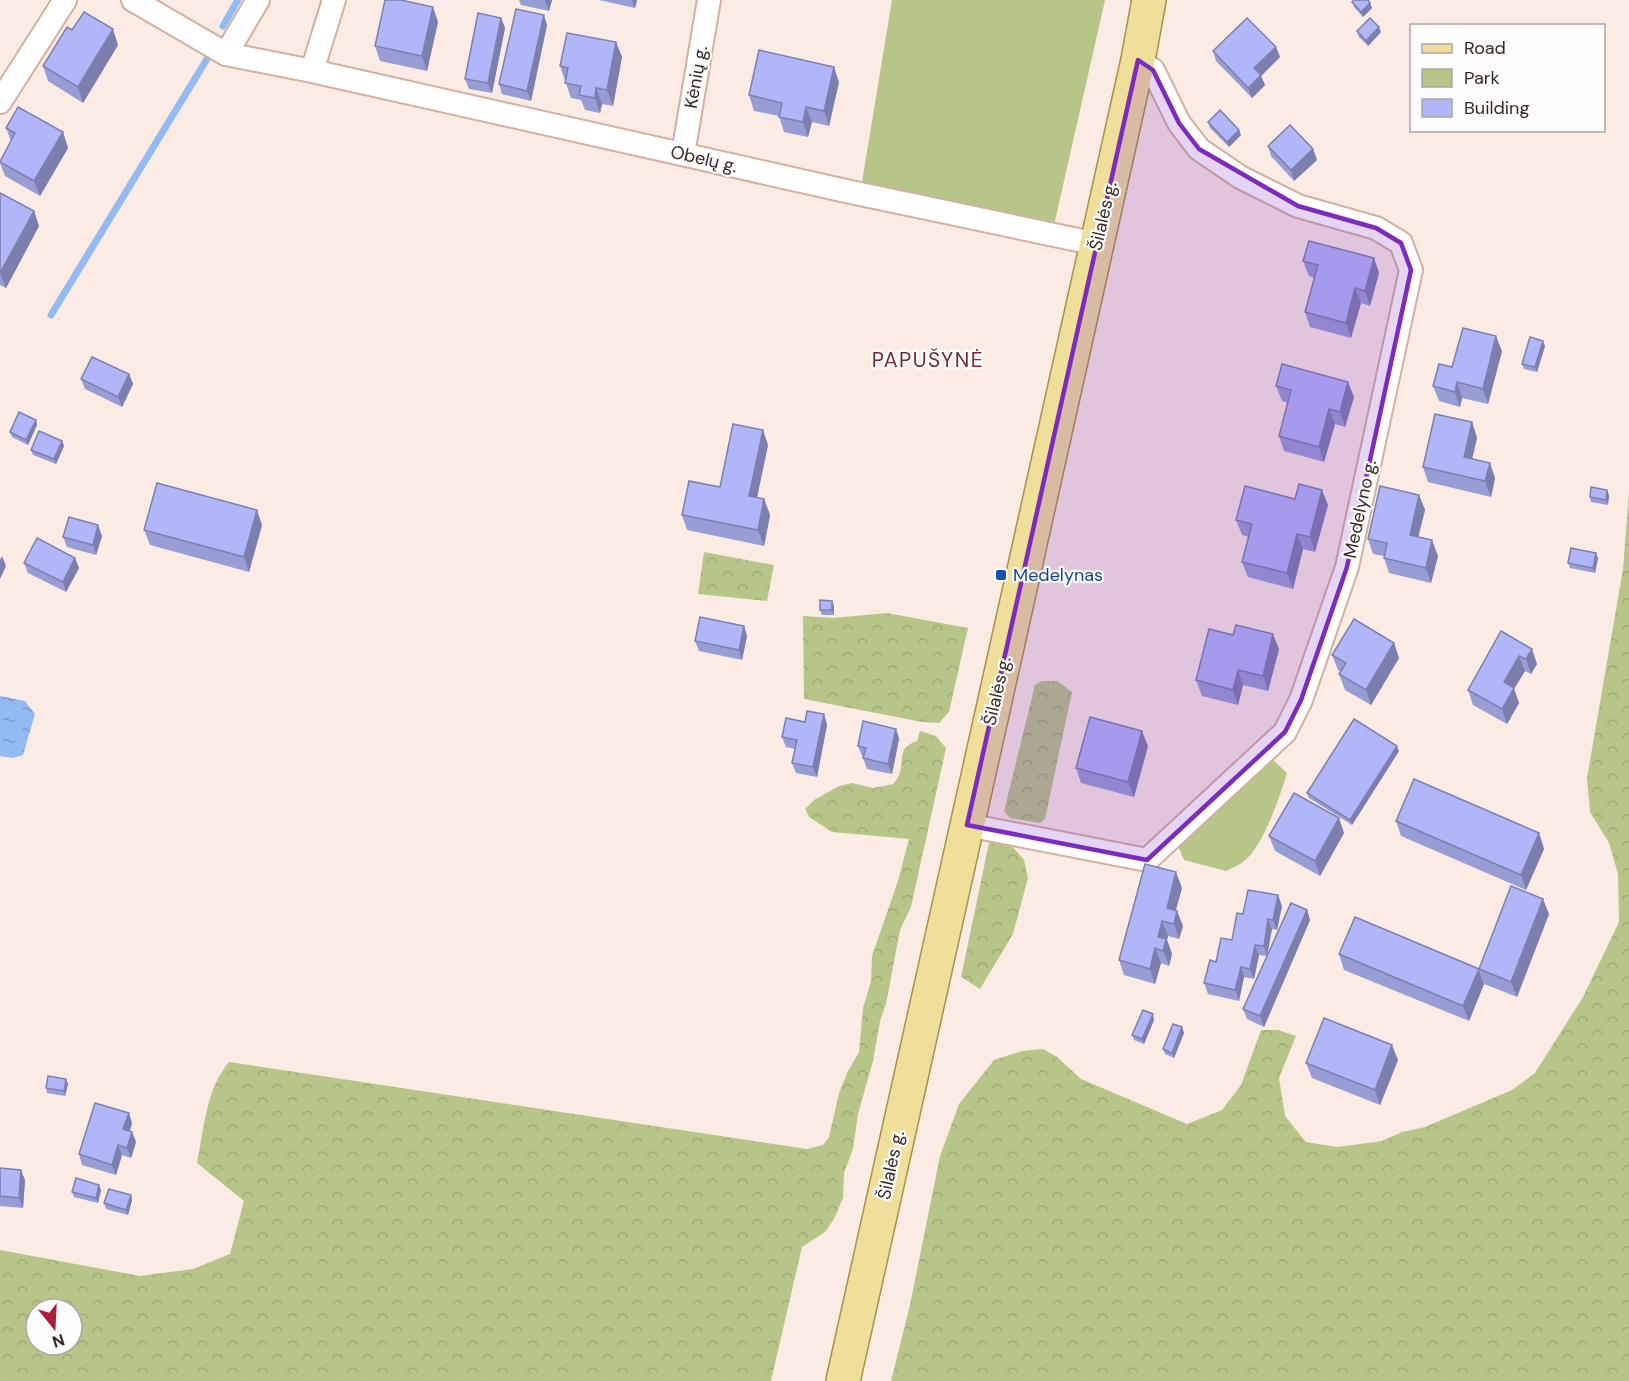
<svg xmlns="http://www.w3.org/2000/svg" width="1629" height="1381" font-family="'DM Sans',sans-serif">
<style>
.green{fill:#b7c688}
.forest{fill:url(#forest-crowns);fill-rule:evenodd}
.water{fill:url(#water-ripples)}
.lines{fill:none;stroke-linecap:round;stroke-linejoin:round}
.stream{stroke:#94baf4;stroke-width:7}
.street-casing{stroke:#d3b0a0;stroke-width:26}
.primary-casing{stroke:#a79146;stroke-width:36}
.street{stroke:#fff;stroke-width:22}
.primary{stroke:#efdf9b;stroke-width:33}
.wall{fill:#989dd5}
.shaded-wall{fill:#7c7fae}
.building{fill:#b1b6f8;stroke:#7c7fae;stroke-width:1.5}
.marked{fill:#7b2cbf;fill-opacity:0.2;stroke:#7b2cbf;stroke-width:4.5;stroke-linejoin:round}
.transit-dot{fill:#1a4fb4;stroke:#fcfcfc;stroke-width:2}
.labels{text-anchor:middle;stroke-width:4.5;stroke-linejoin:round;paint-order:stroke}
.street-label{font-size:18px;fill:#352822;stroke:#fcfcfc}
.transit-label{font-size:18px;fill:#164399;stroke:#fcfcfc;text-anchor:start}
.quarter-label{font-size:21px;letter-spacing:1.5px;fill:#712a32;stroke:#fcfcfc}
</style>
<defs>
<pattern id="forest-crowns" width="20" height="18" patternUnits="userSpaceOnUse" patternTransform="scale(1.5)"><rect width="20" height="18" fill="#b7c688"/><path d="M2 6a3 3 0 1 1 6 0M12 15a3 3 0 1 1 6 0" fill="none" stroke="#9eaa75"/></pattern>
<pattern id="water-ripples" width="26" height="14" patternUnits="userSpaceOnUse" patternTransform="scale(1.5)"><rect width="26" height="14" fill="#94baf4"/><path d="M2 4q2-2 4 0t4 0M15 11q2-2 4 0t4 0" fill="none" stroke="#7a97c5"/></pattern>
</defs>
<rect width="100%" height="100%" fill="#faece5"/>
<g class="green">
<path d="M892 0H1105L1052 234 860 194Z"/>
<path d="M1271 758 1287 773C1280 796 1263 848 1243 862 1238 866 1231 868 1226 871L1184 860 1178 846Z"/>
</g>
<g class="forest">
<path d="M1629 492V1381H891L910 1305 940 1156 959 1104 994 1060 1022 1051 1043 1049 1057 1057 1081 1079 1187 1124 1222 1110 1241 1085 1261 1030H1278L1296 1036 1279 1078 1285 1116 1306 1142 1337 1147 1382 1141 1402 1132 1425 1127 1512 1090 1535 1073 1583 997 1619 922 1618 874 1609 843 1590 812 1587 778 1623 569Z"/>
<path d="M704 552 774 565 767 601 698 594Z"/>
<path d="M887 613 968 628 949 712 939 723 922 722 804 699 803 616 833 618Z"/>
<path d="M1042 681H1057L1072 692 1045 819 1040 823 1010 818 1004 811 1035 685Z"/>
<path d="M920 731 936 736 946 748 911 907 900 930 886 1004 880 1021 873 1061 858 1114 853 1149 844 1173 843 1198 834 1219 825 1232 802 1247 771 1381H0V1250L140 1276 193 1269 230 1254 244 1201 197 1163C204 1129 206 1089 229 1062L807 1149 823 1145 829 1137 839 1093 848 1071 859 1052 863 1008 871 981 872 956 898 881 909 839 832 832 809 817 805 809 814 800 839 786 852 783 873 788 893 784C895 781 898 779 899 775 905 760 896 748 917 741ZM36 1309H72V1345H36Z"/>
<path d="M989 843 1010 844 1024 860 1028 878 1013 934 980 989 961 977Z"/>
</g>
<path class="water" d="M0 696 25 701 35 714 23 755 13 758 0 756Z"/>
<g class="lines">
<g class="stream">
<path d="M223 26 238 0"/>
<path d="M51 315 207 59"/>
</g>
<g class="street-casing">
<g id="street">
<path d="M133 0 226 54 258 0"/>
<path d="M226 54 312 71 846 191 1097 244"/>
<path d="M312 71 334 0"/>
<path d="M0 102 65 0"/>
<path d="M683 154 709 0"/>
<path d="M967 825 1147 860 1285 732 1301 700 1347 567 1411 270 1401 243 1376 228 1298 206 1240 177 1199 149 1179 123 1153 70 1138 60"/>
</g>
</g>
<g class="primary-casing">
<path id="primary" d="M843 1381 1138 60 1149 0"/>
</g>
<use href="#street" class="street"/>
<use href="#primary" class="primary"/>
</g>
<g class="wall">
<path d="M519 0H552L549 11 521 5Z"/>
<path d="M599 0H637L635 8Z"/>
<path d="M1352 2 1370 3 1372 8 1363 17 1354 7Z"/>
<path d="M501 18 505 28 492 93 469 89 465 79Z"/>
<path d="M438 22 427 71 380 61 375 46Z"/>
<path d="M547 25 531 101 502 94 499 84Z"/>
<path d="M72 30 118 45 83 103 48 81 43 66Z"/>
<path d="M1357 31 1381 32 1368 46 1359 37Z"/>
<path d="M616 42 622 57 613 106 602 104 600 113 585 110 581 100 571 98 560 66Z"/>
<path d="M1276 47 1280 57 1261 76 1265 85 1252 98 1216 61 1213 51Z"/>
<path d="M839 82 829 126 812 122 808 137 784 132 779 116 754 111 749 95Z"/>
<path d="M1208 122 1241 135 1229 147 1210 128Z"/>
<path d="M6 128 63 132 68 148 40 196 5 176 0 163V160L11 141Z"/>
<path d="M1268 146 1313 149 1317 160 1294 181 1271 156Z"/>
<path d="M0 193 34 211 39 226 6 288 0 285Z"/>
<path d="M1374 258 1379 273 1370 306 1361 303 1351 338 1310 327 1305 312 1314 278 1309 276 1303 261Z"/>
<path d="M1545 346 1537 372 1524 369 1522 364Z"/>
<path d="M1502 351 1488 404 1462 398 1460 407 1439 401 1433 386 1452 367Z"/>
<path d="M129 374 133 384 122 407 85 389 81 379Z"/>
<path d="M1276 386 1354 397 1345 427 1335 424 1324 462 1284 451 1279 436 1288 403 1282 401Z"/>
<path d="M36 420 37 425 28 445 12 437 10 432Z"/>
<path d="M1472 422 1477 438 1472 459 1495 478 1491 497 1428 482 1423 467Z"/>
<path d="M62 441 64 446 56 464 33 455 31 450Z"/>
<path d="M768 445 757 498 764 499 770 515 764 546 687 530 682 515 720 487Z"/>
<path d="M1419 495 1425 510 1418 537 1438 556 1431 583 1389 573 1384 558V556L1373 554 1368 539Z"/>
<path d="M1609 495 1608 505 1591 502 1590 497Z"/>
<path d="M1295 499 1328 505 1315 552 1303 549 1293 589 1248 577 1242 562 1249 537 1242 535 1236 520Z"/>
<path d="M262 525 249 572 150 545 144 530Z"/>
<path d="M102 536 96 555 67 547 63 537Z"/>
<path d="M75 558 79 568 66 592 28 573 24 563Z"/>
<path d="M1598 558 1595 573 1570 568 1568 563Z"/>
<path d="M832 601 834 606V615H822L820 610Z"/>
<path d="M744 626 747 636 742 660 699 651 695 641Z"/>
<path d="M1501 631 1537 664 1531 674 1525 671 1514 689 1519 703 1507 724 1473 705 1468 690Z"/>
<path d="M1394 643 1399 658 1371 705 1345 690 1339 674 1341 672 1338 670 1332 655Z"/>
<path d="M1279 649 1268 691 1243 685 1238 705 1202 696 1196 680Z"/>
<path d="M824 714 827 725 817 777 796 773 792 763 795 749 786 747 782 737 805 722Z"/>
<path d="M896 729 899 739 892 774 867 769 863 758 864 756H862L858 746Z"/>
<path d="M1148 746 1134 797 1081 783 1076 768Z"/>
<path d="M1399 751 1352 825 1309 798 1307 793Z"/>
<path d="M1396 821 1539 833 1544 849 1526 890 1401 836Z"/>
<path d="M1344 833 1320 876 1275 851 1269 836Z"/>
<path d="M1182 888 1176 910 1183 926 1179 939 1168 936 1167 940 1172 954 1169 966 1161 963 1155 984 1124 975 1119 960Z"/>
<path d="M1282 906 1277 930 1272 929 1267 955 1307 910 1310 920 1264 1027 1247 1019 1243 1009 1267 956 1259 955 1254 979 1244 977 1239 1001 1208 994 1204 983 1216 962 1232 940 1243 914Z"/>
<path d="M1549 914 1517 997 1484 984 1479 969Z"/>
<path d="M1339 954 1484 984 1469 1021 1344 970Z"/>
<path d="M1154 1020 1144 1044 1134 1040 1132 1035Z"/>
<path d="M1184 1033 1174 1058 1165 1054 1163 1049Z"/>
<path d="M1398 1060 1380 1105 1312 1078 1306 1063Z"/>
<path d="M66 1079 68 1084 65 1096 47 1093 46 1088Z"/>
<path d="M132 1123 130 1131 132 1132 136 1142 131 1158 122 1155 116 1175 82 1165 79 1154Z"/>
<path d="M0 1168 25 1180 23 1208 0 1206Z"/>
<path d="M101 1190 98 1203 74 1197 72 1192Z"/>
<path d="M131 1195 132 1200 128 1215 106 1209 104 1203Z"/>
</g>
<g class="shaded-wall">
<path d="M546 0H552L549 11 545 1Z"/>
<path d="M632 0H637L635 8Z"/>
<path d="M1370 3 1372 8 1363 17 1361 12Z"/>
<path d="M433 7 438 22 427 71 422 56Z"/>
<path d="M544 15 547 25 531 101 527 91Z"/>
<path d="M501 18 505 28 492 93 488 83Z"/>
<path d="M1379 27 1381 32 1368 46 1366 41Z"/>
<path d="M113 29 118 45 83 103 78 87Z"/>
<path d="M616 42 622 57 613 106 607 90Z"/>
<path d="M1276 47 1280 57 1261 76 1265 85 1252 98 1248 88 1254 68Z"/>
<path d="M834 67 839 82 829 126 824 111Z"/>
<path d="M596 88 602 104 600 113 595 98Z"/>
<path d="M806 107 812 122 808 137 803 122Z"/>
<path d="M1239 130 1241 135 1229 147 1227 142Z"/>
<path d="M63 132 68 148 40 196 34 181Z"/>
<path d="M1313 149 1317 160 1294 181 1291 170Z"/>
<path d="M34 211 39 226 6 288 0 273Z"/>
<path d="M1374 258 1379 273 1370 306 1365 291Z"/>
<path d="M1355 288 1361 303 1351 338 1346 323Z"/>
<path d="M1496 336 1502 351 1488 404 1483 389Z"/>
<path d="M1543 341 1545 346 1537 372 1535 367Z"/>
<path d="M129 374 133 384 122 407 118 397Z"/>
<path d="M1348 382 1354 397 1345 427 1340 412Z"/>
<path d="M1457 382 1462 398 1460 407 1455 392Z"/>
<path d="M1329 409 1335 424 1324 462 1319 447Z"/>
<path d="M36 420 37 425 28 445 26 440Z"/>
<path d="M1472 422 1477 438 1469 472 1464 457Z"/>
<path d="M763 430 768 445 754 511 749 496Z"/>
<path d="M62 441 64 446 56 464 54 459Z"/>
<path d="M1490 463 1495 478 1491 497 1485 481Z"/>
<path d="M1322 490 1328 505 1315 552 1310 537Z"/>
<path d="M1607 490 1609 495 1608 505 1606 500Z"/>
<path d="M1419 495 1425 510 1415 550 1410 535Z"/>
<path d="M764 499 770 515 764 546 758 530Z"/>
<path d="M257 510 262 525 249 572 244 557Z"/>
<path d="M98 525 102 536 96 555 93 545Z"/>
<path d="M1297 534 1303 549 1293 589 1287 573Z"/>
<path d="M1432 540 1438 556 1431 583 1426 568Z"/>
<path d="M1596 553 1598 558 1595 573 1593 568Z"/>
<path d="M2 556 6 566 0 579V560Z"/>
<path d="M75 558 79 568 66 592 63 582Z"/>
<path d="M832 601 834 606V615L832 610Z"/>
<path d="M744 626 747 636 742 660 739 650Z"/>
<path d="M1273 634 1279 649 1268 691 1263 676Z"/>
<path d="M1394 643 1399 658 1371 705 1366 690Z"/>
<path d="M1532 649 1537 664 1531 674 1526 659Z"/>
<path d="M1519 656 1525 671 1514 689 1519 703 1507 724 1502 709 1504 682Z"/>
<path d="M1238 670 1243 685 1238 705 1233 690Z"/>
<path d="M824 714 827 725 817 777 813 767Z"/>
<path d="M896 729 899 739 892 774 888 764Z"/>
<path d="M1142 731 1148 746 1134 797 1128 782Z"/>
<path d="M1397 746 1399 751 1352 825 1350 820Z"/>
<path d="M1339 818 1344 833 1320 876 1315 861Z"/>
<path d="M1539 833 1544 849 1526 890 1521 875Z"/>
<path d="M1176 872 1182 888 1172 923 1167 908Z"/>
<path d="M1278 895 1282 906 1277 930 1273 920Z"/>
<path d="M1543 899 1549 914 1517 997 1511 982Z"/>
<path d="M1307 910 1310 920 1264 1027 1260 1016Z"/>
<path d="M1177 911 1183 926 1179 939 1174 924Z"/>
<path d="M1268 919 1272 929 1267 956 1264 946Z"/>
<path d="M1162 921 1168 936 1167 940 1172 954 1169 966 1158 937Z"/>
<path d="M1255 945 1259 955 1254 979 1250 969Z"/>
<path d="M1155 948 1161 963 1155 984 1150 969Z"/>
<path d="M1241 967 1244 977 1239 1001 1235 990Z"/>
<path d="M1479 969 1484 984 1469 1021 1463 1006Z"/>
<path d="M1153 1014 1154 1020 1144 1044 1142 1039Z"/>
<path d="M1182 1027 1184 1033 1174 1058 1172 1053Z"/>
<path d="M1392 1045 1398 1060 1380 1105 1375 1090Z"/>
<path d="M66 1079 68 1084 65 1096 64 1091Z"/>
<path d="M129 1113 132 1123 127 1139 123 1129Z"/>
<path d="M132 1132 136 1142 131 1158 127 1148Z"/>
<path d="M118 1145 122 1155 116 1175 112 1165Z"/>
<path d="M21 1170 25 1180 23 1208 19 1198Z"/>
<path d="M99 1185 101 1190 98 1203 96 1198Z"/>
<path d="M131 1195 132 1200 128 1215 126 1210Z"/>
</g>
<g class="building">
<path d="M385 0H401L433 7 422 56 375 46Z"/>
<path d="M1354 0H1368L1370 3 1361 12 1352 2Z"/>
<path d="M516 9 544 15 527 91 499 84Z"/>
<path d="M84 12 113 29 78 87 43 66 67 27 72 30Z"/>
<path d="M478 13 501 18 488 83 465 79Z"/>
<path d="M1247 18 1276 47 1254 68 1261 75 1248 88 1213 51Z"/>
<path d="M1370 18 1379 27 1366 41 1357 31Z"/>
<path d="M567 33 616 42 607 90 596 88 595 98 579 95 581 86 565 83 568 68 560 66Z"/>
<path d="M759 50 834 67 824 111 806 107 803 122 779 117 782 103 749 95Z"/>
<path d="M18 107 63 132 34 181 0 162 15 133 6 128Z"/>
<path d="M1220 110 1239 130 1227 142 1208 122Z"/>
<path d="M1290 125 1313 149 1291 170 1268 146Z"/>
<path d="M0 193 34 211 0 273Z"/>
<path d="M1309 241 1374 258 1365 291 1355 288 1346 323 1305 312 1318 265 1303 261Z"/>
<path d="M1463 328 1496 336 1483 389 1457 382 1455 392 1433 386 1439 364 1452 367Z"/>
<path d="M1530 337 1543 341 1535 367 1522 364Z"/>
<path d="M92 357 129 374 118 397 81 379Z"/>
<path d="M1282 364 1348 382 1340 412 1329 409 1319 447 1279 436 1291 390 1276 386Z"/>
<path d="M19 412 36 420 26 440 10 432Z"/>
<path d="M1435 414 1472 422 1464 457 1490 463 1485 481 1423 467Z"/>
<path d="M733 424 763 430 749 496 764 499 758 530 682 515 689 481 720 487Z"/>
<path d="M39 431 62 441 54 459 31 450Z"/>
<path d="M157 483 257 510 244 557 144 530Z"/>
<path d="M1299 484 1322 490 1310 537 1297 534 1287 573 1242 562 1252 524 1236 520 1245 486 1295 499Z"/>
<path d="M1380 486 1419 495 1410 535 1432 540 1426 568 1384 558 1387 543 1368 539Z"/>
<path d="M1591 487 1607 490 1606 500 1590 497Z"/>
<path d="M69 517 98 525 93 545 63 537Z"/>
<path d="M37 538 75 558 63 582 24 563Z"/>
<path d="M1571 548 1596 553 1593 568 1568 563Z"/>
<path d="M820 600 832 601V610H820Z"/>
<path d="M700 617 744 626 739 650 695 641Z"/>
<path d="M1354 619 1394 643 1366 690 1339 674 1346 663 1332 655Z"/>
<path d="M1236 625 1273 634 1263 676 1238 670 1233 690 1196 680 1209 629 1233 635Z"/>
<path d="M1501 631 1532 649 1526 659 1519 656 1504 682 1514 688 1502 709 1468 690Z"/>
<path d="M807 711 824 714 813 767 792 763 797 740 782 737 786 718 805 722Z"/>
<path d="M1090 717 1142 731 1128 782 1076 768Z"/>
<path d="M1354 719 1397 746 1350 820 1307 793Z"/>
<path d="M863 721 896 729 888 764 863 758 866 748 858 746Z"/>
<path d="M1414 779 1539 833 1521 875 1396 821Z"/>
<path d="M1294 793 1339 818 1315 861 1269 836Z"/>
<path d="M1145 864 1176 872 1167 908 1177 911 1174 924 1162 921 1158 937 1166 939 1163 951 1155 948 1150 969 1119 960Z"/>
<path d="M1511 886 1543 899 1511 982 1479 969Z"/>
<path d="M1248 890 1278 895 1273 920 1268 919 1264 946 1255 945 1250 969 1241 967 1235 990 1204 983 1210 960 1216 962 1221 938 1232 940 1237 913 1243 914Z"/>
<path d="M1291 903 1307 910 1260 1016 1243 1009Z"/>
<path d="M1355 917 1479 969 1463 1006 1339 954Z"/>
<path d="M1143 1010 1153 1014 1142 1039 1132 1035Z"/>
<path d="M1324 1018 1392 1045 1375 1090 1306 1063Z"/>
<path d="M1173 1024 1182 1027 1172 1053 1163 1049Z"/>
<path d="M48 1076 66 1079 64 1091 46 1088Z"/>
<path d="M95 1103 129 1113 123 1129 132 1132 127 1148 118 1145 112 1165 79 1154Z"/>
<path d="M0 1168 21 1170 19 1198 0 1196Z"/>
<path d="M76 1178 99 1185 96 1198 72 1192Z"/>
<path d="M109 1189 131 1195 126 1210 104 1203Z"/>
</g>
<path class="marked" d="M1138 60 1153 70 1179 123 1199 149 1298 206 1376 228 1401 243 1411 270 1347 567 1301 700 1285 732 1147 860 967 825Z"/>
<rect class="transit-dot" x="995" y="569" width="12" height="12" rx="3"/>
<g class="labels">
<g class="street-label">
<text transform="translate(696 77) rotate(-80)" y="6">Kėnių g.</text>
<text transform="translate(704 159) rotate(13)" y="6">Obelų g.</text>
<text transform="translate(1103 216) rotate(-77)" y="6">Šilalės g.</text>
<text transform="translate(1360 509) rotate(-78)" y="6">Medelyno g.</text>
<text transform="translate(997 691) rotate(-77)" y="6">Šilalės g.</text>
<text transform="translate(891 1165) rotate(-78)" y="6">Šilalės g.</text>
</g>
<g class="transit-label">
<text x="1013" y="581">Medelynas</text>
</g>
<g class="quarter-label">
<text x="928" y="367">PAPUŠYNĖ</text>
</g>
</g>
<rect x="1410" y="24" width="195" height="108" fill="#fcfcfc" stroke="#aca7a5" stroke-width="1.5"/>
<rect x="1422" y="44" width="30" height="9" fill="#efdf9b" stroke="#aca7a5" stroke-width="1.5"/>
<text x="1464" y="54" font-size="18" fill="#352822">Road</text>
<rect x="1422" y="69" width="30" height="18" fill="#b7c688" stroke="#aca7a5" stroke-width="1.5"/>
<text x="1464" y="84" font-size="18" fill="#352822">Park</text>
<rect x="1422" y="99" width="30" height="18" fill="#b1b6f8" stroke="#aca7a5" stroke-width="1.5"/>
<text x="1464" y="114" font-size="18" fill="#352822">Building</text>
<g transform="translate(54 1327) rotate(162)"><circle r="28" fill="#fcfcfc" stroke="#aca7a5" stroke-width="1.5"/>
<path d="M0-4.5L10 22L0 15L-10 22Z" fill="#af1c3a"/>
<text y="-9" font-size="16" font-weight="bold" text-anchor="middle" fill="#352822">N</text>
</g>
</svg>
